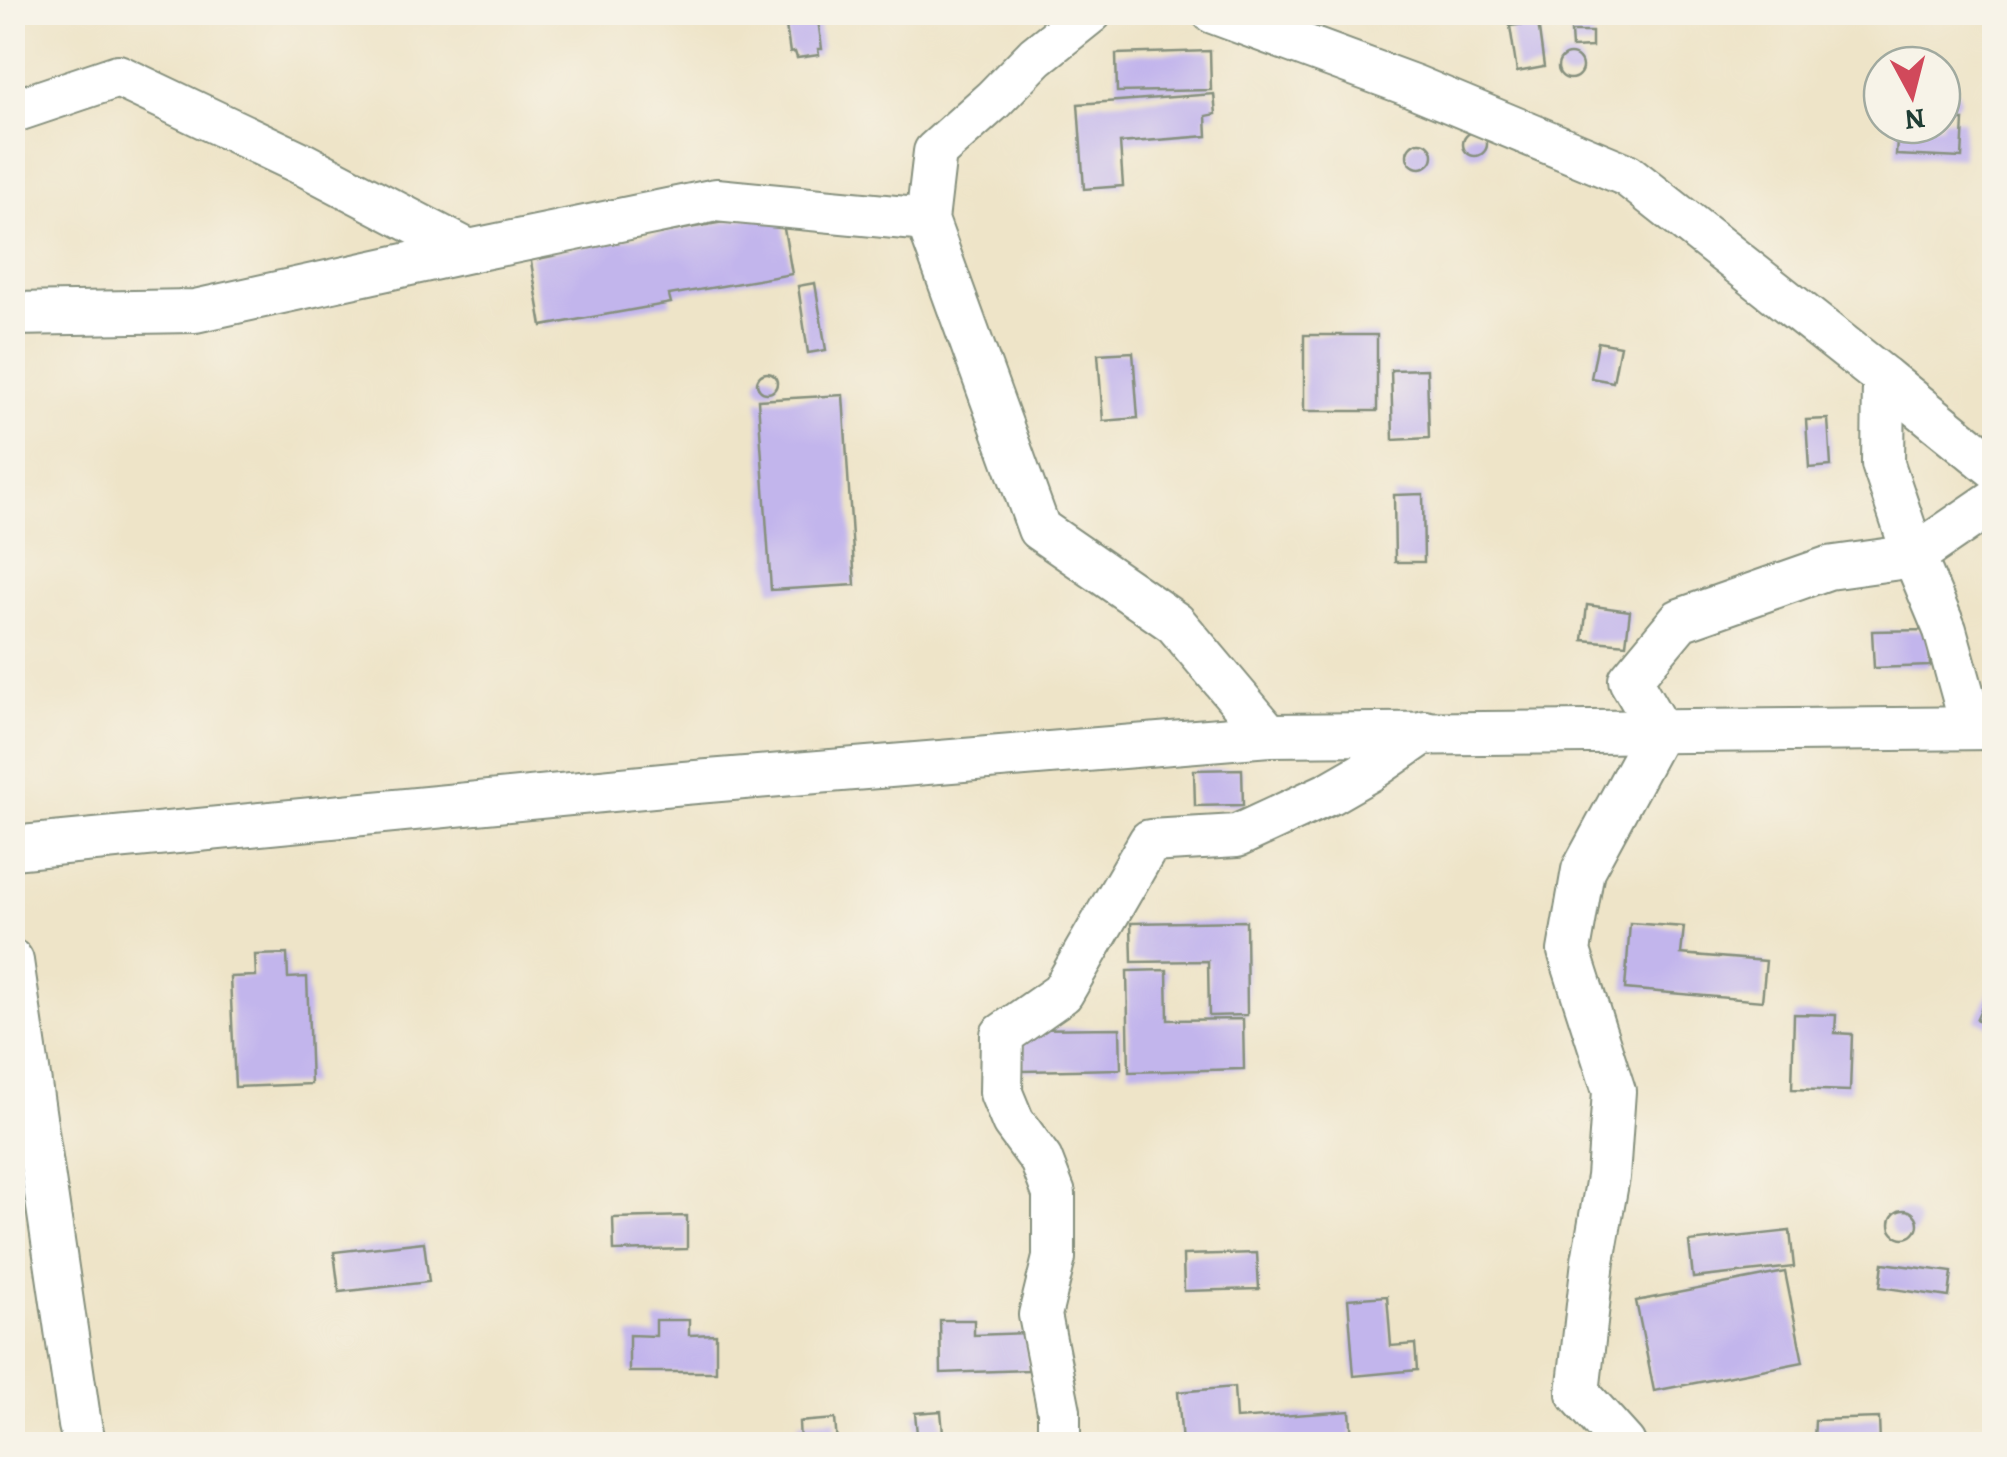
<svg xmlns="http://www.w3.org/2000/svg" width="2007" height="1457" font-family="Alegreya,serif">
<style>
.building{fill:#c2b5ec}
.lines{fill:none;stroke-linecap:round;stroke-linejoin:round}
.minor-casing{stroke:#86907e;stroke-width:46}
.minor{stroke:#fff;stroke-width:42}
</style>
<rect width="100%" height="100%" fill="#f7f3e8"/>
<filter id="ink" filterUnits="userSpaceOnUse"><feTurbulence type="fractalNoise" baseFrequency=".01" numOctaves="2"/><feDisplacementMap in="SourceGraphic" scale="20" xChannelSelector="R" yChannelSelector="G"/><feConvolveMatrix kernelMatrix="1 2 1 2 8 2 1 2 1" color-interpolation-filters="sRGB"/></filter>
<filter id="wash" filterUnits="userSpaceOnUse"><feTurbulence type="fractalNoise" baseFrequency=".0048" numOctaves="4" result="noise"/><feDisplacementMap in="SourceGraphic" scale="40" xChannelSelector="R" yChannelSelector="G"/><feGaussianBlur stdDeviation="2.25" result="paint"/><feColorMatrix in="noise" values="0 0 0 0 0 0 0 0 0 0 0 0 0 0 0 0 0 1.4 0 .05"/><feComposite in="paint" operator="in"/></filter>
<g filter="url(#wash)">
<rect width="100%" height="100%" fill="#eee4c8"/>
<g id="blocks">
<g class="building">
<path d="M784 12H817L822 49H818L819 55 797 58 795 52 790 53Z"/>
<path d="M1538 22 1544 67 1517 72 1510 26Z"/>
<path d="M1571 32H1592V47L1572 48Z"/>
<path d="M1210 51 1211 90 1117 92 1116 54Z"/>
<circle cx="1570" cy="67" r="12"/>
<circle cx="1951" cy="98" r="9"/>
<path d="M1214 94 1216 114 1206 116 1207 136 1120 143 1123 186 1084 189 1078 104Z"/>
<path d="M1942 119 1964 120 1962 158 1896 155 1898 125H1942Z"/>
<circle cx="1475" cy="144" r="12"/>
<circle cx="1420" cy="155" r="13"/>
<path d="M781 212 792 274 669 295 671 303 542 326 530 256Z"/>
<path d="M815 283 826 350 808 353 798 286Z"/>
<rect x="1304" y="335" width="73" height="76"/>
<path d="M1598 342 1620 346 1613 382 1591 378Z"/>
<path d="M1133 352 1138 418 1103 421 1098 354Z"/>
<path d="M1427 369 1429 438 1393 440 1391 370Z"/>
<circle cx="767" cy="383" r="10"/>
<path d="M843 395 855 585 771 590 758 400Z"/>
<path d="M1828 419 1831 466 1809 468 1806 420Z"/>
<path d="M1423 494 1424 562H1395L1394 495Z"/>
<path d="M1587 605 1630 611 1626 644 1583 640Z"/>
<path d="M1929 630 1930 666 1874 668 1872 631Z"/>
<path d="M1242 769 1243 805 1195 806 1194 770Z"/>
<path d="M1246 921 1247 1015 1209 1016 1208 961 1132 962 1131 923Z"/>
<path d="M1630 923 1684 927 1681 954 1766 961 1762 1001 1625 989Z"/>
<path d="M287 954 288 978 307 977 311 1084 235 1087 230 977 256 976 255 955Z"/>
<path d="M1167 970 1168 1020 1243 1019 1244 1069 1129 1072 1127 971Z"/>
<path d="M1994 980V1028L1976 1020Z"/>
<path d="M1794 1014 1836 1015 1835 1033 1852 1034 1850 1091 1792 1089Z"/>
<path d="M1120 1028 1121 1069 1023 1071 1022 1029Z"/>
<circle cx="1904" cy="1224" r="14"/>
<path d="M687 1216V1249L614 1251 613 1218Z"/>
<path d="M1790 1231 1794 1267 1693 1278 1689 1242Z"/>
<path d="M424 1242 429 1282 339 1292 334 1252Z"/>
<path d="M1257 1253 1259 1289 1184 1291 1183 1255Z"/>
<path d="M1883 1263 1952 1272 1949 1297 1880 1287Z"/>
<path d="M1785 1272 1803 1362 1654 1391 1636 1301Z"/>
<path d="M1387 1296 1391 1346 1415 1344 1417 1370 1354 1376 1348 1299Z"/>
<path d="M656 1320H689V1335L716 1334V1372H629V1335L656 1336Z"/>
<path d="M940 1320H974V1335L1028 1333V1370L941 1373Z"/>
<path d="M1234 1387 1236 1419 1350 1411 1352 1440 1295 1444H1182L1178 1392Z"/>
<path d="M941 1411 944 1444H918L915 1413Z"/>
<path d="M1879 1418 1880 1444H1814L1815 1420Z"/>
<path d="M835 1419 837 1444H800L799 1422Z"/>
</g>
</g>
</g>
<g filter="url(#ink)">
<use href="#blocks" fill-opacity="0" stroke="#86907e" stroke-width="2.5"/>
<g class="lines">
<g class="minor-casing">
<g id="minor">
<path d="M1091 12 1036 56 993 100 935 152 927 220 1039 529 1175 623 1269 735"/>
<path d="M1213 12 1413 86 1627 175 1884 378 1883 464 1914 556 1945 630 1972 727"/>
<path d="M12 104 20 109 118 76 303 164 469 251 195 311 12 314"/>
<path d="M469 251 716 200 927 220"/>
<path d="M1884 378 1994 467"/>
<path d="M12 848 684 783 1269 735 1994 728"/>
<path d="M12 961 80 1425 85 1444"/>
<path d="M1059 1444V1411L1040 1315 1054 1258V1194L1041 1160 1013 1122 1001 1093 1002 1035 1062 993 1150 841 1237 836 1330 793 1370 770 1425 732"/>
<path d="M1624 1444 1578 1393 1593 1261 1608 1177 1614 1091 1569 951 1583 870 1659 730 1630 680 1680 620 1828 568 1914 556 1994 501"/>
</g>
</g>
<use href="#minor" class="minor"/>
</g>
</g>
<rect width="2007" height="1457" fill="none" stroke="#f7f3e8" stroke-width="50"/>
<g transform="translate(1912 95) rotate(173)"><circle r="48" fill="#f7f3e8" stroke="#a1aaa0" stroke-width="2.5"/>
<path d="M0-8L18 38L0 25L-18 38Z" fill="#d1495b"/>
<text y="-15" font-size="28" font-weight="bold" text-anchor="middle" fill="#1f3d34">N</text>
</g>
</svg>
